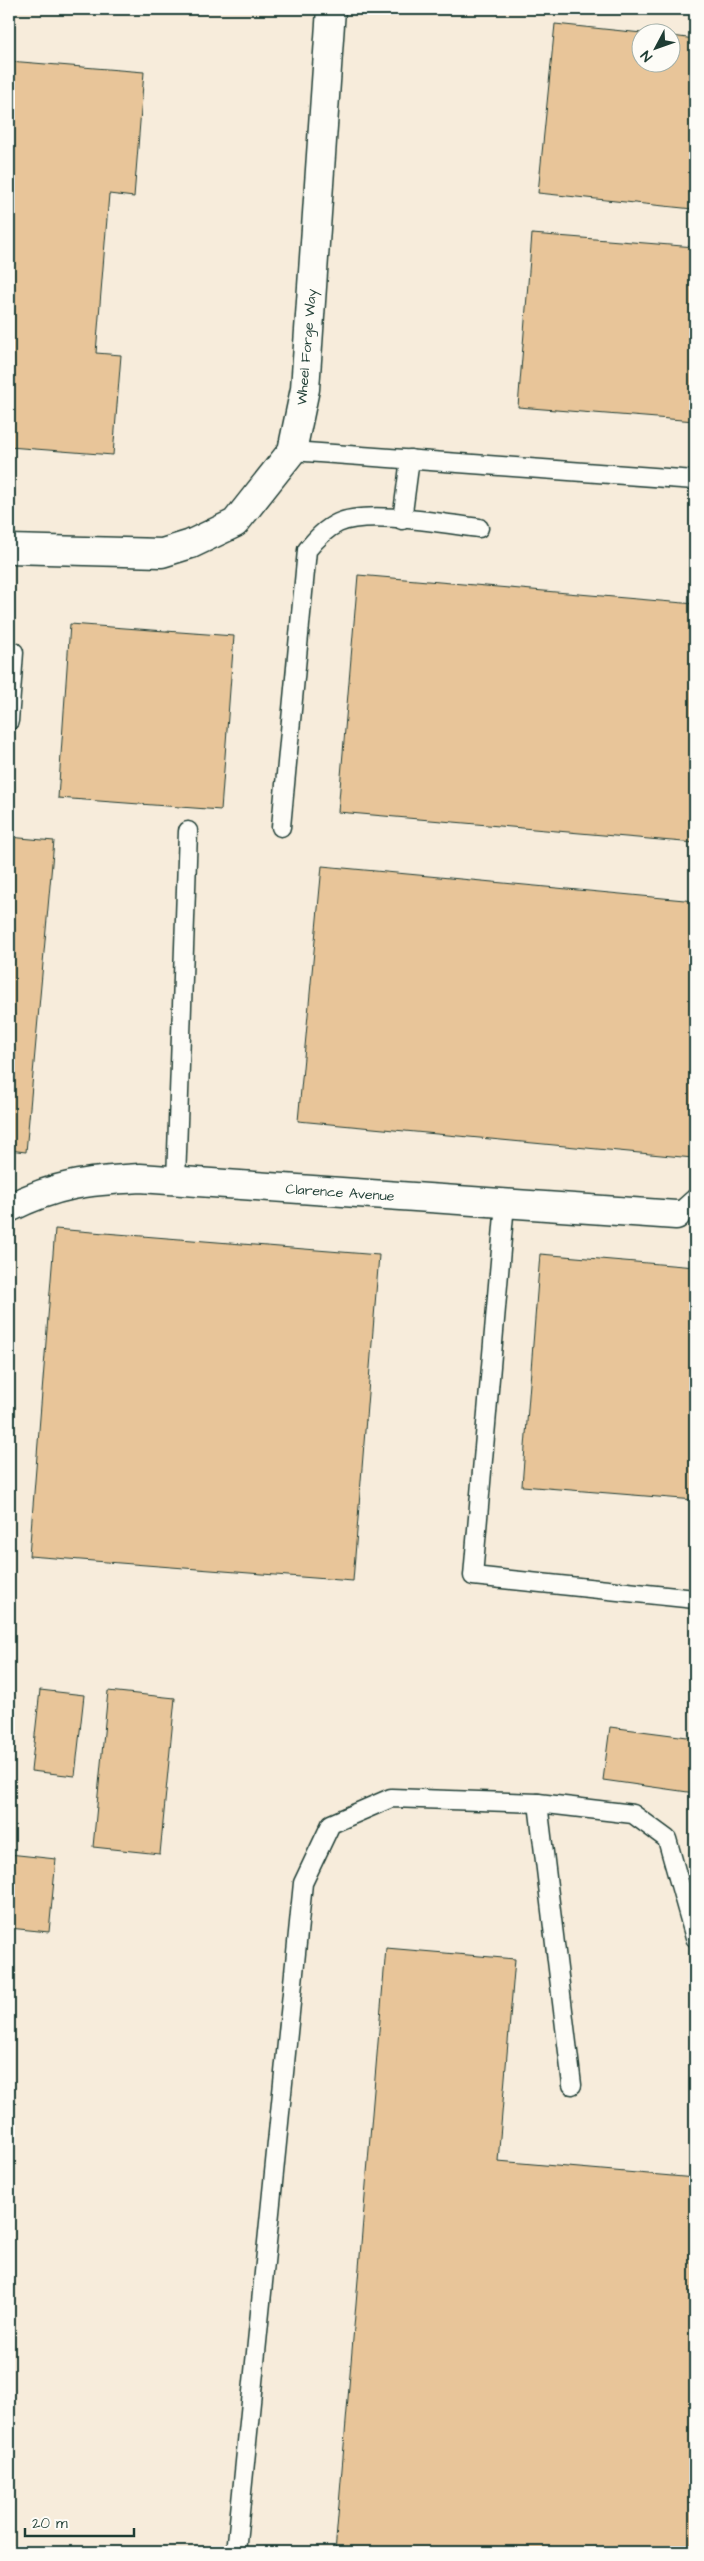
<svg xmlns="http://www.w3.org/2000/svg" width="704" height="2561" font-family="'Architects Daughter',sans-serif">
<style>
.built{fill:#f7ecdb;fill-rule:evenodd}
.building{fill:#e8c599;stroke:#1f3d34}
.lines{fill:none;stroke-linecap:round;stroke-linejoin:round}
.service-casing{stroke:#1f3d34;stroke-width:21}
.minor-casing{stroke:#1f3d34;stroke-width:31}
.service{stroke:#fdfcf7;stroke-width:18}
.minor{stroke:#fdfcf7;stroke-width:28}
.labels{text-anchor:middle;stroke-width:4.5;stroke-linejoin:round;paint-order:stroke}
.street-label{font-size:14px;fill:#1f3d34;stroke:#fdfcf7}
</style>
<rect width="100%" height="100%" fill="#fdfcf7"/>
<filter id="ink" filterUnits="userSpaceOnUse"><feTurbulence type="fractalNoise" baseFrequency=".02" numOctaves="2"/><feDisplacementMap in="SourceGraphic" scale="10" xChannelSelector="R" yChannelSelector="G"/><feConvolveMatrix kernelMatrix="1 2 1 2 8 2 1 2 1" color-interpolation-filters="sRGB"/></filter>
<g filter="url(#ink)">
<path class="built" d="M9 9H695V2552H9ZM642 32H672V62H642Z"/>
<g class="building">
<path d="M555 24 642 33V62H672V36L695 39V187L693 209 538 193Z"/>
<path d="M9 61 144 72 134 197 109 194 96 353 121 355 113 455 9 447Z"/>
<path d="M532 234 695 247V421L518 407Z"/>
<path d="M358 575 695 604V843L338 812Z"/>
<path d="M70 624 234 636 221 810 58 798Z"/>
<path d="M9 837 54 841 26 1152 9 1150Z"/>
<path d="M322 866 695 901 693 1158 298 1121Z"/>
<path d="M55 1229 379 1255 353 1581 29 1556Z"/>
<path d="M540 1254 695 1267V1500L522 1486Z"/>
<path d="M40 1690 84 1695 75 1776 31 1771Z"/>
<path d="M108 1691 175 1698 160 1854 93 1847Z"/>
<path d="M610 1727 695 1738V1793L603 1780Z"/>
<path d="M9 1854 56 1859 49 1932 9 1928Z"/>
<path d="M386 1948 515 1959 498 2161 695 2178V2552H335Z"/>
</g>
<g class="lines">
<g class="service-casing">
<g id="service">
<path d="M292 451 695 480"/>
<path d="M402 520 410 459"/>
<path d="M9 651 14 652 9 721"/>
<path d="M281 827 307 550C316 539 325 529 338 523 367 509 446 524 479 528"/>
<path d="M176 1181 188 831"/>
<path d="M505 1203 473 1576 695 1599"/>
<path d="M676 1215 695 1198"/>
<path d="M538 1803 572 2085"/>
<path d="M236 2552 303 1883 331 1824 391 1798 538 1803 633 1814 667 1839 695 1938"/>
</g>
</g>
<g class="minor-casing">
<g id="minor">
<path d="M9 549 162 553 191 544 235 523 292 451 305 389 331 9"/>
<path d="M9 1208C57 1184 87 1181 140 1178L676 1215"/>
</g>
</g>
<use href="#service" class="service"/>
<use href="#minor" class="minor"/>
</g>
</g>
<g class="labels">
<g class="street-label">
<text transform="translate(306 347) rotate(-85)" y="5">Wheel Forge Way</text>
<text transform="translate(340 1192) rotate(4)" y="5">Clarence Avenue</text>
</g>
</g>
<rect width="704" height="2561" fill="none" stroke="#fdfcf7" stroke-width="30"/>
<rect x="15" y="15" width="674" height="2531" fill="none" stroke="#1f3d34" stroke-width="2" filter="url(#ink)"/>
<g transform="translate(656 48) rotate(229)"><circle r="24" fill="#fdfcf7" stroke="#a4b0a9"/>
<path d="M0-4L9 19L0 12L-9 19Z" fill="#1f3d34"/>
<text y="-8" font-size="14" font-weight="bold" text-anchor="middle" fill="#1f3d34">N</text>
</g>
<path d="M25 2528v8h109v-8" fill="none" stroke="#1f3d34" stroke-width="2.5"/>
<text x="32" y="2528" font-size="15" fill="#1f3d34" stroke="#fdfcf7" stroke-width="4" paint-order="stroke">20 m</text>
</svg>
